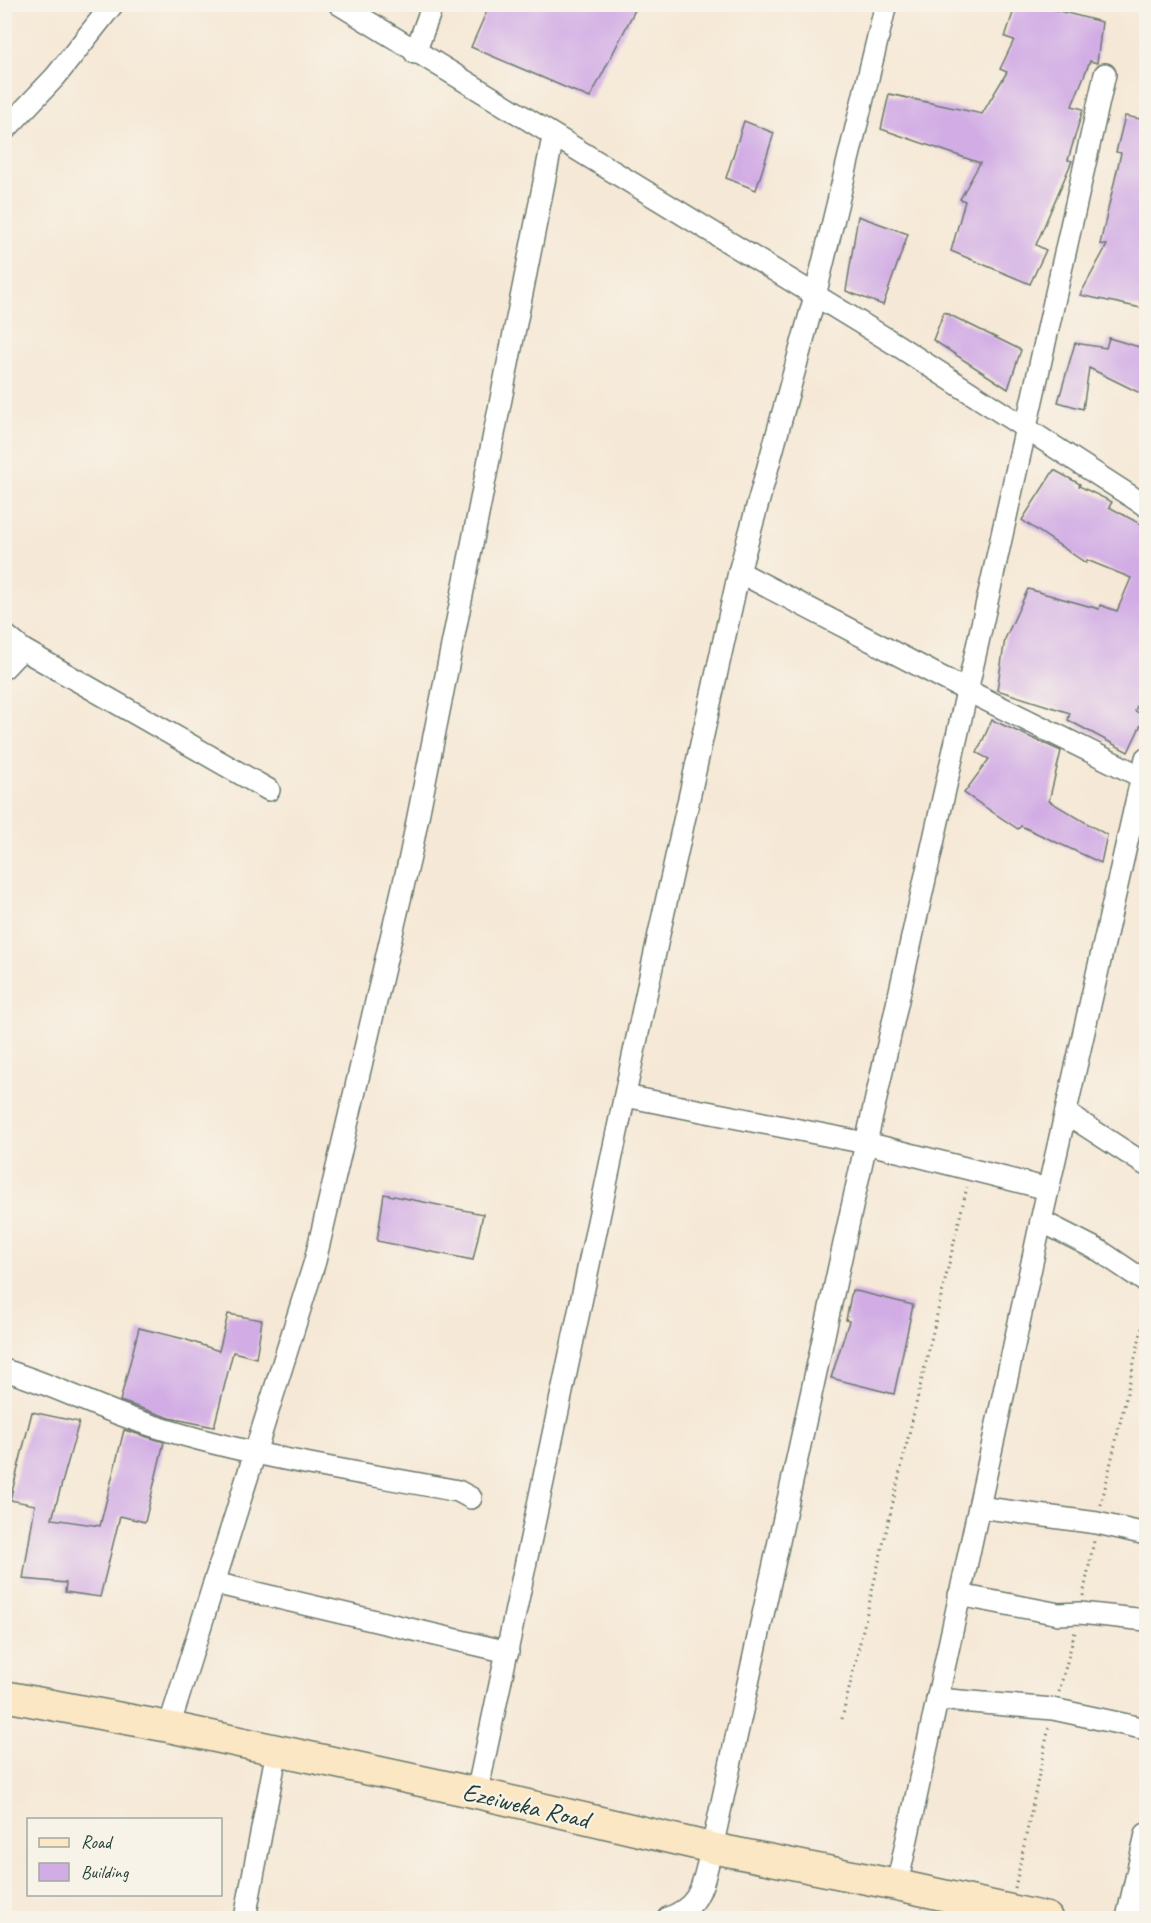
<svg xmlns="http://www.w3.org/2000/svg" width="1151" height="1923" font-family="Caveat,sans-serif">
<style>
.building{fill:#d2ade5}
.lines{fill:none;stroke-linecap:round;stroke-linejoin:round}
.minor-casing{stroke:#6a796d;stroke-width:24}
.secondary-casing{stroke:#6a796d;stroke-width:33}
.path{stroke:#6a796d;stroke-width:3;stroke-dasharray:1.5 4.5;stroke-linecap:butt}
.minor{stroke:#fff;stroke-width:21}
.secondary{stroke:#fbe7c3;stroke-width:30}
.labels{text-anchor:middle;stroke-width:4.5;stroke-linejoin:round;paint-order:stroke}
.street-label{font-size:26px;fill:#1f3d34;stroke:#f7f3e8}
</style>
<rect width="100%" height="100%" fill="#f7f3e8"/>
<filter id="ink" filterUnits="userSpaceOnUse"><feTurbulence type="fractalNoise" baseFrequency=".0167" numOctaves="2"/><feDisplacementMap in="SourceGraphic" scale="12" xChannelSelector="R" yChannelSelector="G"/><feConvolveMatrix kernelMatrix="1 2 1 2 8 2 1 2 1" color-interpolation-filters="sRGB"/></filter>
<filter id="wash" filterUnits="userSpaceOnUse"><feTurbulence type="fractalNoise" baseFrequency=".008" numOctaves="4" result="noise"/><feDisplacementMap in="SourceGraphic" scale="24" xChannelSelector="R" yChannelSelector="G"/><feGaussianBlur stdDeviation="1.35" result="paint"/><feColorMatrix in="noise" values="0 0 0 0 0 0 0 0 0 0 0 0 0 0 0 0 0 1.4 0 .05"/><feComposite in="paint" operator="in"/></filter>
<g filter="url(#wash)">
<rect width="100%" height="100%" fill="#f6e8d6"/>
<g id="blocks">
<g class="building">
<path d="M490 4H638L590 98 471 47Z"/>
<path d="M1016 4H1032L1102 22 1097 63 1090 61 1072 106 1083 109 1068 160 1072 161 1036 245 1046 250 1030 284 951 251 965 201 960 199 980 163 881 129 889 94 982 114 1007 72 1000 69 1014 40 1005 37Z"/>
<path d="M1125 116 1146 120V309L1080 295 1107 245 1100 244 1121 153 1116 152Z"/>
<path d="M744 121 774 133 756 190 726 178Z"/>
<path d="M858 216 908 234 883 305 846 291Z"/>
<path d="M944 312 1021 350 1008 389 933 340Z"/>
<path d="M1109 338 1146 349V396L1089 368 1083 409 1058 402 1075 343 1106 348Z"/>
<path d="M1054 470 1080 484 1079 486 1112 502 1109 507 1146 527V684L1135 711 1145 716 1128 752 1068 720 1070 713 997 690 1005 639 1028 589 1099 609 1100 605 1117 611 1131 578 1087 560 1086 563 1022 520Z"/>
<path d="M992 720 1061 751 1049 801 1107 835 1101 863 1021 826 1018 829 964 793 989 759 977 753Z"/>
<path d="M384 1194 483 1214 473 1260 377 1241Z"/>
<path d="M852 1290 913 1305 894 1394 831 1378 849 1321 846 1320Z"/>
<path d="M228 1314 262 1320 256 1358 233 1352 214 1427 170 1418 120 1401 139 1328 184 1339 219 1351Z"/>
<path d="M32 1412 79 1422 52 1519 100 1526 124 1430 164 1442 145 1522 120 1516 100 1597 65 1592 66 1583 23 1579 35 1505 10 1500Z"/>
</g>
</g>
</g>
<g filter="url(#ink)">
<use href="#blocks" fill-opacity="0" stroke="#6a796d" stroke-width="1.5"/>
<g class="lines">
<g class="minor-casing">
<g id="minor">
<path d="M339 4 900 347 1146 506"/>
<path d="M415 53 433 4"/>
<path d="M4 131 56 76 113 4"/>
<path d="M739 572 966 690 1142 777"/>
<path d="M4 634 22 649 269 790"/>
<path d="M4 668 22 649"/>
<path d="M625 1096 866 1143 1048 1189"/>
<path d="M1066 1113 1146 1165"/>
<path d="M1041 1221 1100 1251 1146 1282"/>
<path d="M4 1370C52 1384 95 1407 141 1422 243 1456 353 1471 458 1491L471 1498"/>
<path d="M979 1507 1097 1523 1146 1534"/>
<path d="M214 1583 508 1652"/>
<path d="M959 1595 1059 1614 1080 1613 1146 1620"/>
<path d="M937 1699 1053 1709 1146 1729"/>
<path d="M169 1727 315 1261 410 857 553 137"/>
<path d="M477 1793 659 934 739 572 815 296 886 4"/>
<path d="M897 1885 1041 1221 1146 758"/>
<path d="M245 1918 277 1750"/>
<path d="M668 1918C704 1905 702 1882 712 1848L866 1143 1105 74"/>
<path d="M1127 1918 1146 1834"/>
</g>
</g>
<g class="secondary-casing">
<path id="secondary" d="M4 1696 169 1727 477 1793 712 1848 897 1885 1047 1918"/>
</g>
<g class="path">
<path d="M1101 1505 1146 1311"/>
<path d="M1083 1596 1094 1541"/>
<path d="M1059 1692 1075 1632"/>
<path d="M842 1719 967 1187"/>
<path d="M1015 1888 1049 1727"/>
</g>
<use href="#minor" class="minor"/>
<use href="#secondary" class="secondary"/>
</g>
</g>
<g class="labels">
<g class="street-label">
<text transform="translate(526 1805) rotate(13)" y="9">Ezeiweka Road</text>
</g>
</g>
<rect width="1151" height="1923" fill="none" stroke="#f7f3e8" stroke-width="24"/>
<rect x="27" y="1818" width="195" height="78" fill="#f7f3e8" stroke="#a1aaa0" stroke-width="1.5"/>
<rect x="39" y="1838" width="30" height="9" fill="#fbe7c3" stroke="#a1aaa0" stroke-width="1.5"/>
<text x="81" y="1848" font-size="18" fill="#1f3d34">Road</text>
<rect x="39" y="1863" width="30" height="18" fill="#d2ade5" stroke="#a1aaa0" stroke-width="1.5"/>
<text x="81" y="1878" font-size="18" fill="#1f3d34">Building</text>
</svg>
